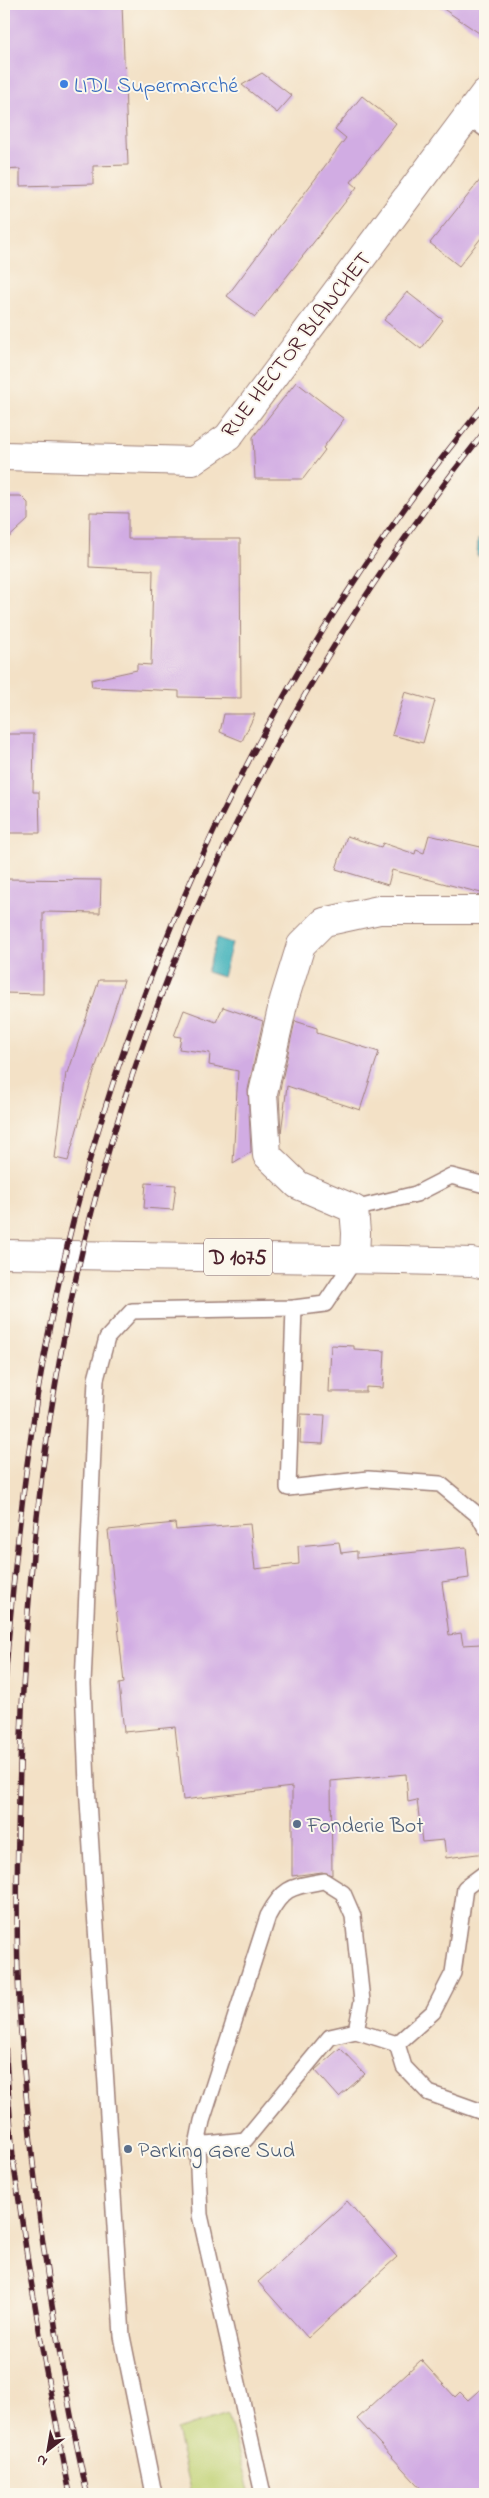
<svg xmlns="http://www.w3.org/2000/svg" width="489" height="2498" font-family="'Indie Flower',sans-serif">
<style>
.green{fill:#c0d173;stroke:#85784f}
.water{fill:#42b2bb;stroke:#466873}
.building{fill:#d1ace3}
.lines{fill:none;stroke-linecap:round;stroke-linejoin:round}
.service-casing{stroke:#9e8078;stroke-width:18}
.minor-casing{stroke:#9e8078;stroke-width:30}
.primary-casing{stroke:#9e8078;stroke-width:30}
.service{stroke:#fff;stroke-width:15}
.minor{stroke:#fff;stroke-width:28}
.primary{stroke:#fff;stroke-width:28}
.rail-casing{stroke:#4a1f2b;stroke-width:5.5}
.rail{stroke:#fbf7ec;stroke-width:4;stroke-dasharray:11;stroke-linecap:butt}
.shop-dot{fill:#3f7fe0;stroke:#fbf7ec;stroke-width:2}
.service-dot{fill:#5c6f8a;stroke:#fbf7ec;stroke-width:2}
.labels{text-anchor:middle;stroke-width:4;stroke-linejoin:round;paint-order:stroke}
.shield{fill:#fbf7ec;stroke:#7f6065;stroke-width:1}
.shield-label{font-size:21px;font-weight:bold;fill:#4a1f2b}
.shop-label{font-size:22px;fill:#366cbe;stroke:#fbf7ec;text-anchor:start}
.street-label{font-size:22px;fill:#4a1f2b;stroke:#fbf7ec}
.service-label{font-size:22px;fill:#4e5e75;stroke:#fbf7ec;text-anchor:start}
</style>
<rect width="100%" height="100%" fill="#fbf7ec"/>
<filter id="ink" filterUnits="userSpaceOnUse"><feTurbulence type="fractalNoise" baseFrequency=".02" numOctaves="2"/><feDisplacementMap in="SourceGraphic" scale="10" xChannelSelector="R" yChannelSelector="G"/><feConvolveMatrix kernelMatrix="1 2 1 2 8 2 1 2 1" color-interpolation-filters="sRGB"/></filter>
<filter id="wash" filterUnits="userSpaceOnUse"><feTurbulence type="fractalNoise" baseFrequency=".0096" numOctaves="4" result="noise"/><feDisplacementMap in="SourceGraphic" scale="20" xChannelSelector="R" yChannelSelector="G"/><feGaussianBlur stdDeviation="1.12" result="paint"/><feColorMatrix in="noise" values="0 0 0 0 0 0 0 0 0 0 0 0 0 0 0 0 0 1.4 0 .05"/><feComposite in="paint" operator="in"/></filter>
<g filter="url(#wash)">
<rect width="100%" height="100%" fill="#f3e1c6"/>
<path class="green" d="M228 2414 250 2494H191L176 2430Z"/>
<g class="water">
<path d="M478 539 485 540V556H477Z"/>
<path d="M217 938 232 943 223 977 207 972Z"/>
</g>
<g id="blocks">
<g class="building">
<path d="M4 4H122L128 165 93 166V184L20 186V169L4 170Z"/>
<path d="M436 4H485V37Z"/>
<path d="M262 73 292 96 277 113 242 85Z"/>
<path d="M362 96 396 123 351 182 357 187 255 317 227 296 346 138 335 129Z"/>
<path d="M485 174V233L459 266 430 243Z"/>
<path d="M407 292 443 320 421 349 384 320Z"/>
<path d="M296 382 344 419 323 448 325 450 303 479H255L253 437Z"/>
<path d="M4 496H21L28 503V520L4 542Z"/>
<path d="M90 512 128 513V539H240L241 698 179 697V691L92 687 91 680 137 670V664L151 665 153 570 89 567Z"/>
<path d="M405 692 435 701 423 743 392 735Z"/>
<path d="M224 714H255L242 741 220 732Z"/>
<path d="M4 734H34L33 792H39L40 833H4Z"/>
<path d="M429 835 485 848V894L392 870 388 885 336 869 347 836 381 847 383 843 415 854 416 850 424 853Z"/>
<path d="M4 879 101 880 100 913 43 912V994L4 993Z"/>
<path d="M99 980H124L87 1094 68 1161 55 1158 66 1073H68Z"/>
<path d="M223 1007 263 1021 248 1090 251 1152 233 1163 238 1071 209 1065 210 1053 179 1049 181 1037 174 1036 184 1010 216 1022Z"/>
<path d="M295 1021 317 1028V1033L379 1052 360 1110 287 1086 281 1133 279 1094Z"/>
<path d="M146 1183 176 1185 173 1210 144 1208Z"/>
<path d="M331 1345 354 1346V1349L385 1351 383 1388 366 1387V1392H329Z"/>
<path d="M301 1414 325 1415 323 1444 300 1443Z"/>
<path d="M175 1523 176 1530 250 1524 255 1569 299 1564 298 1546 339 1542 341 1553 357 1551V1558L466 1547 469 1578 442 1582 449 1635 461 1633 463 1645 481 1644 485 1686V1853L446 1858 444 1840 422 1842 417 1800 408 1802 406 1774 331 1781 332 1875 322 1872 292 1876V1787L183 1800 175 1727 124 1732 119 1684 124 1683 108 1530Z"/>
<path d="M340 2048 365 2074 339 2097 315 2070Z"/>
<path d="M347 2201 397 2257 308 2338 258 2282Z"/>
<path d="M421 2360 455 2397 460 2392 468 2400 485 2385V2494H426L357 2419Z"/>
</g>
</g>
</g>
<g filter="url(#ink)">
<use href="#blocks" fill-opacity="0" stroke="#9e8078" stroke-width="1"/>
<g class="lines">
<g class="service-casing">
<g id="service">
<path d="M468 116 485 129"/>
<path d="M354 1209 416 1194 451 1176 485 1185"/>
<path d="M294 1308 288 1488 368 1479 440 1484 479 1516 485 1527"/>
<path d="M356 2031 397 2044 433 2012 453 1973 465 1888 485 1873"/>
<path d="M397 2044 404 2067 429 2093 485 2113"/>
<path d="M197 2145 245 2140 330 2037 356 2031 362 2001 353 1916 343 1893 324 1881C292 1887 284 1886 268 1916L202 2121 197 2145 200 2215 263 2494"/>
<path d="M154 2494 122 2336 87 1785 83 1684 96 1379 107 1338 132 1311 294 1308 325 1304 355 1259"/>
</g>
</g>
<g class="minor-casing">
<g id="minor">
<path d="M4 456 193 461 228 437 485 93"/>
<path d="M355 1259 356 1233 354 1209 298 1185 267 1155 263 1093 284 1000 301 945 324 922 379 910H485"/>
</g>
</g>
<g class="primary-casing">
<path id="primary" d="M4 1254 401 1260 472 1262 485 1265"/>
</g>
<use href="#service" class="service"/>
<use href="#minor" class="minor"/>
<use href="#primary" class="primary"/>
<g class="rail-casing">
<g id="rail">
<path d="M4 1696C14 1560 28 1425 57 1291 126 968 275 659 485 404"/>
<path d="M4 2029 13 2159 28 2263 45 2365 70 2494"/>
<path d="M87 2494C53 2338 31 2178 20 2019 15 1935 17 1850 20 1767 24 1611 39 1455 71 1301 137 984 284 683 485 431"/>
</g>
</g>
<use href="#rail" class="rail"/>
</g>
</g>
<circle class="shop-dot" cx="64" cy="84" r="5"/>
<g class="service-dot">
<circle cx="297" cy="1824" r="5"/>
<circle cx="128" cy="2149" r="5"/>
</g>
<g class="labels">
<rect class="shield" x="204" y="1238.5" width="68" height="37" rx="4"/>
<g class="shield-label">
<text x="238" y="1264">D 1075</text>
</g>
<g class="shop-label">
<text x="74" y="92">LIDL Supermarché</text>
</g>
<g class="street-label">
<text transform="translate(295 344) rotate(-52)" y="8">RUE HECTOR BLANCHET</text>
</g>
<g class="service-label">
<text x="307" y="1832">Fonderie Bot</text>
<text x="138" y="2157">Parking Gare Sud</text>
</g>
</g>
<rect width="489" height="2498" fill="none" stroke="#fbf7ec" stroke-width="20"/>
<g transform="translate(48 2450) rotate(211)" stroke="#fbf7ec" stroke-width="4" paint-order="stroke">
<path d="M0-4L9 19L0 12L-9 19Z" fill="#4a1f2b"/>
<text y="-8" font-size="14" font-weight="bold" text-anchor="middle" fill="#4a1f2b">N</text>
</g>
</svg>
